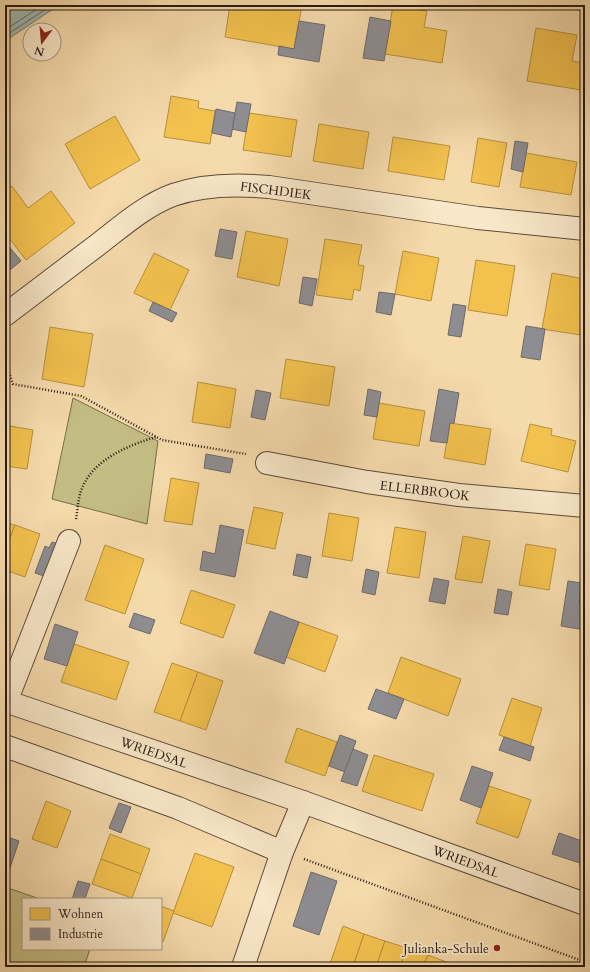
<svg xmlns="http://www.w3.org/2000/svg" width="590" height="972" font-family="Cardo,serif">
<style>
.green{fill:#c4bd83;stroke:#766c4c}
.water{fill:#a0b8b3;stroke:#707973}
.homes{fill:#f2c14e;stroke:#b68f3d}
.industry{fill:#8d8d92;stroke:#6f6a6c}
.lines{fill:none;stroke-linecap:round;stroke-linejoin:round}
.shore{stroke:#646964;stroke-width:1}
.minor-casing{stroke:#5c4a3a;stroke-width:24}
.path{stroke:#291a14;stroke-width:2.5;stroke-dasharray:1 2;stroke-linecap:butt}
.minor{stroke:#f8e7c8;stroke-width:22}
.poi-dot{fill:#8f2418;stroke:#f8e7c8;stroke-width:1.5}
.labels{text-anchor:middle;stroke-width:4;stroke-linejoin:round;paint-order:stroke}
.street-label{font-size:13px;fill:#291a14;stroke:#f8e7c8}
.poi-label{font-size:13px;fill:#291a14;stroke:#f8e7c8;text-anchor:end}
</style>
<rect width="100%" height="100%" fill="#f5daab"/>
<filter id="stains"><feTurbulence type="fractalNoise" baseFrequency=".005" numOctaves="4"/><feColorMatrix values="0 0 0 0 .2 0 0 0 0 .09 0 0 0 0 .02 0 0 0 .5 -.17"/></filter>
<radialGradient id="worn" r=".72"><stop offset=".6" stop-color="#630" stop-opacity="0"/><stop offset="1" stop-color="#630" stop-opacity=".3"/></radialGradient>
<g class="green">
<path d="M73 398 158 441 147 524 52 499Z"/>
<path d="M5 887 40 899H23V949H90L84 967H5Z"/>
</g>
<path class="water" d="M5 5H59L5 41Z"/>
<g class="homes">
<path d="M230 5H302L294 49 225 37Z"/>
<path d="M393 5 427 11 424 27 447 31 442 63 385 54Z"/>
<path d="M546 5H585V11Z"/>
<path d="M536 28 577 35 572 61 585 63 581 90 527 81Z"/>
<path d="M171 96 199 101 198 108 215 111 210 144 164 137Z"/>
<path d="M249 113 297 120 291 157 243 150Z"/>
<path d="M115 116 140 160 90 189 65 144Z"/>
<path d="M319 124 369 132 363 169 313 161Z"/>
<path d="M393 137 450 146 444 180 388 171Z"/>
<path d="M478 138 507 143 499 187 471 182Z"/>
<path d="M526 153 577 162 571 195 520 187Z"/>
<path d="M12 186 28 208 51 191 75 223 26 260 5 233V191Z"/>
<path d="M246 231 288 239 279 286 237 277Z"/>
<path d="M325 239 362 245 358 265 364 266 360 291 354 289 352 300 316 295Z"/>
<path d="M403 251 439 258 431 301 395 294Z"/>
<path d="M154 253 189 270 170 310 134 293Z"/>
<path d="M476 260 515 266 507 316 468 310Z"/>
<path d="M552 273 585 279V309L581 335 542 329Z"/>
<path d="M50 327 93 334 84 387 42 379Z"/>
<path d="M286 359 335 367 329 406 280 398Z"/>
<path d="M198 382 236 389 230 428 192 422Z"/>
<path d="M379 403 425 411 419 446 373 439Z"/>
<path d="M450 423 491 429 485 465 444 458Z"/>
<path d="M530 424 552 429 551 435 576 441 568 472 521 461Z"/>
<path d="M5 425 33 430 27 469 5 466Z"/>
<path d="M171 478 199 483 192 525 164 521Z"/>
<path d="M254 507 283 513 275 549 246 543Z"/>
<path d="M329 513 359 518 352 561 322 556Z"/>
<path d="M5 522 15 525 5 551Z"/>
<path d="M15 525 40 534 25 577 5 570V551Z"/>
<path d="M395 527 426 532 419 578 387 573Z"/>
<path d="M463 536 490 541 482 583 455 579Z"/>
<path d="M526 544 556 549 549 590 519 585Z"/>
<path d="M105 545 144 559 125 614 85 600Z"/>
<path d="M191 590 235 605 223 638 180 623Z"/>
<path d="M299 622 338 636 325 672 286 657Z"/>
<path d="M74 644 129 662 116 700 61 682Z"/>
<path d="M401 657 461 679 448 716 388 693Z"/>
<path d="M172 663 198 672 180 721 154 712Z"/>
<path d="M198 672 223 681 206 730 180 721Z"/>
<path d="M512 698 542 708 530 746 499 735Z"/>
<path d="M297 728 337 742 325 776 285 762Z"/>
<path d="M374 755 434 774 422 811 362 791Z"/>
<path d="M489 786 531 800 518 838 476 823Z"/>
<path d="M46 801 71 811 57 848 32 839Z"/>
<path d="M110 834 150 849 141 874 101 859Z"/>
<path d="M585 849V868L579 866Z"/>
<path d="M195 853 234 867 212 927 173 913Z"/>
<path d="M101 859 141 874 132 898 92 884Z"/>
<path d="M161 906 174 911 163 942 161 941Z"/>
<path d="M343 926 364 934 353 967H329Z"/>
<path d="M364 934 385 941 376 967H353Z"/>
<path d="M385 941 407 948 400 967H376Z"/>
<path d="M407 948 428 955 423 967H400Z"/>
<path d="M428 955 449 963 447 967H423Z"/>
</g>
<g class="industry">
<path d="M370 17 391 21 384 61 363 58Z"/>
<path d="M299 21 325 25 319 62 278 55 279 46 294 49Z"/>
<path d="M237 102 251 104 246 132 232 129Z"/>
<path d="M216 109 235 113 231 137 212 133Z"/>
<path d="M515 141 528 143 523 172 511 169Z"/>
<path d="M220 229 237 232 232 259 215 256Z"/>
<path d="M7 244 21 261 5 274V245Z"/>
<path d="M303 277 317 279 312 306 299 303Z"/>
<path d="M379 292 395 294 391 315 376 312Z"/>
<path d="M153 302 177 313 172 322 149 311Z"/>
<path d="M453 304 466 306 461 337 448 335Z"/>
<path d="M526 326 545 329 540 360 521 357Z"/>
<path d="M368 389 381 392 377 417 364 415Z"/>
<path d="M439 389 459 393 454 423H450L447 443 430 441Z"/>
<path d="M256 390 271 393 265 420 251 417Z"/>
<path d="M206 454 233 459 230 473 204 468Z"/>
<path d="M220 525 244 530 235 577 200 570 203 551 215 554Z"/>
<path d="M52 542 59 544 47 577 35 573 45 546 49 548Z"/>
<path d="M297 554 311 557 307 578 293 575Z"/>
<path d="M366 569 379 572 375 595 362 592Z"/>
<path d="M434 578 449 581 445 604 429 601Z"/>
<path d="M568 581 582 583 579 604 585 605V630L561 626Z"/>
<path d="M498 589 512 592 508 615 494 613Z"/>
<path d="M270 611 299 622 284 664 254 653Z"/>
<path d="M134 613 155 620 150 634 129 627Z"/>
<path d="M55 624 78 632 67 666 44 659Z"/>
<path d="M376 689 404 699 396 719 368 709Z"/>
<path d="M340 735 356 741 345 772 329 766Z"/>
<path d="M504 737 534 747 530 761 499 750Z"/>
<path d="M353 749 368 755 357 786 341 781Z"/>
<path d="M472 766 493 773 481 808 460 800Z"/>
<path d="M119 803 131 807 121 833 109 828Z"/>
<path d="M559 833 585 842V849L580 863 552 854Z"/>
<path d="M5 836 19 841 5 883Z"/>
<path d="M311 872 337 881 319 935 293 926Z"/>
<path d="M78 881 90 884 85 899H72Z"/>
</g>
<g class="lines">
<g class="shore">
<path d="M5 30 43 5"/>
<path d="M5 36 52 5"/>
</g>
<g class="minor-casing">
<g id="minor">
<path d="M5 315C37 291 68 267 100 243 122 226 146 205 173 195 204 184 237 184 269 187L478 218 585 229"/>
<path d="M267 463 367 482 459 495 585 506"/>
<path d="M5 701 303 802 585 904"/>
<path d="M6 702 69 541"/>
<path d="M5 746 178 808 282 852"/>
<path d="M243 967 282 852 303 802"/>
</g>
</g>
<g class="path">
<path d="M5 361 13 384 81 396 162 440 246 454"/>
<path d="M76 519C78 508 78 496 83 486 95 459 129 445 156 437"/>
<path d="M304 859 585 962"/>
</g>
<use href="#minor" class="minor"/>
</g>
<circle class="poi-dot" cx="497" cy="948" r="4"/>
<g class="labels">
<g class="street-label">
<text transform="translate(276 190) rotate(7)" y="5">FISCHDIEK</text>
<text transform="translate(425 490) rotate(7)" y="5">ELLERBROOK</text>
<text transform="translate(154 752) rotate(19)" y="5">WRIEDSAL</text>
<text transform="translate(466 861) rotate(20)" y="5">WRIEDSAL</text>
</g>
<g class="poi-label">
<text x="489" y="953">Julianka-Schule</text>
</g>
</g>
<rect width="590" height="972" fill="none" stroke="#f5daab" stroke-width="20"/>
<rect x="6" y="6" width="578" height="960" fill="none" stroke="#291a14" stroke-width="2"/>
<rect x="10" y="10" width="570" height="952" fill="none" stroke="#291a14"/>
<rect x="22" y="898" width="140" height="52" fill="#f8e7c8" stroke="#a59580"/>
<rect x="30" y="908" width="20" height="12" fill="#f2c14e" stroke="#a59580"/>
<text x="58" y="918" font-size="12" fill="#291a14">Wohnen</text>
<rect x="30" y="928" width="20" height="12" fill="#8d8d92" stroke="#a59580"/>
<text x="58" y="938" font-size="12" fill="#291a14">Industrie</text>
<g transform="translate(42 42) rotate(196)"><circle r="19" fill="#f8e7c8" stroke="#a59580"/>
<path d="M0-3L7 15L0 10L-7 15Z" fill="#8f2418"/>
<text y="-6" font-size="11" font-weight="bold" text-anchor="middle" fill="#291a14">N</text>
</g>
<rect width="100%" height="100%" filter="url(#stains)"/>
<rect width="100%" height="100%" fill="url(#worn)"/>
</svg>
